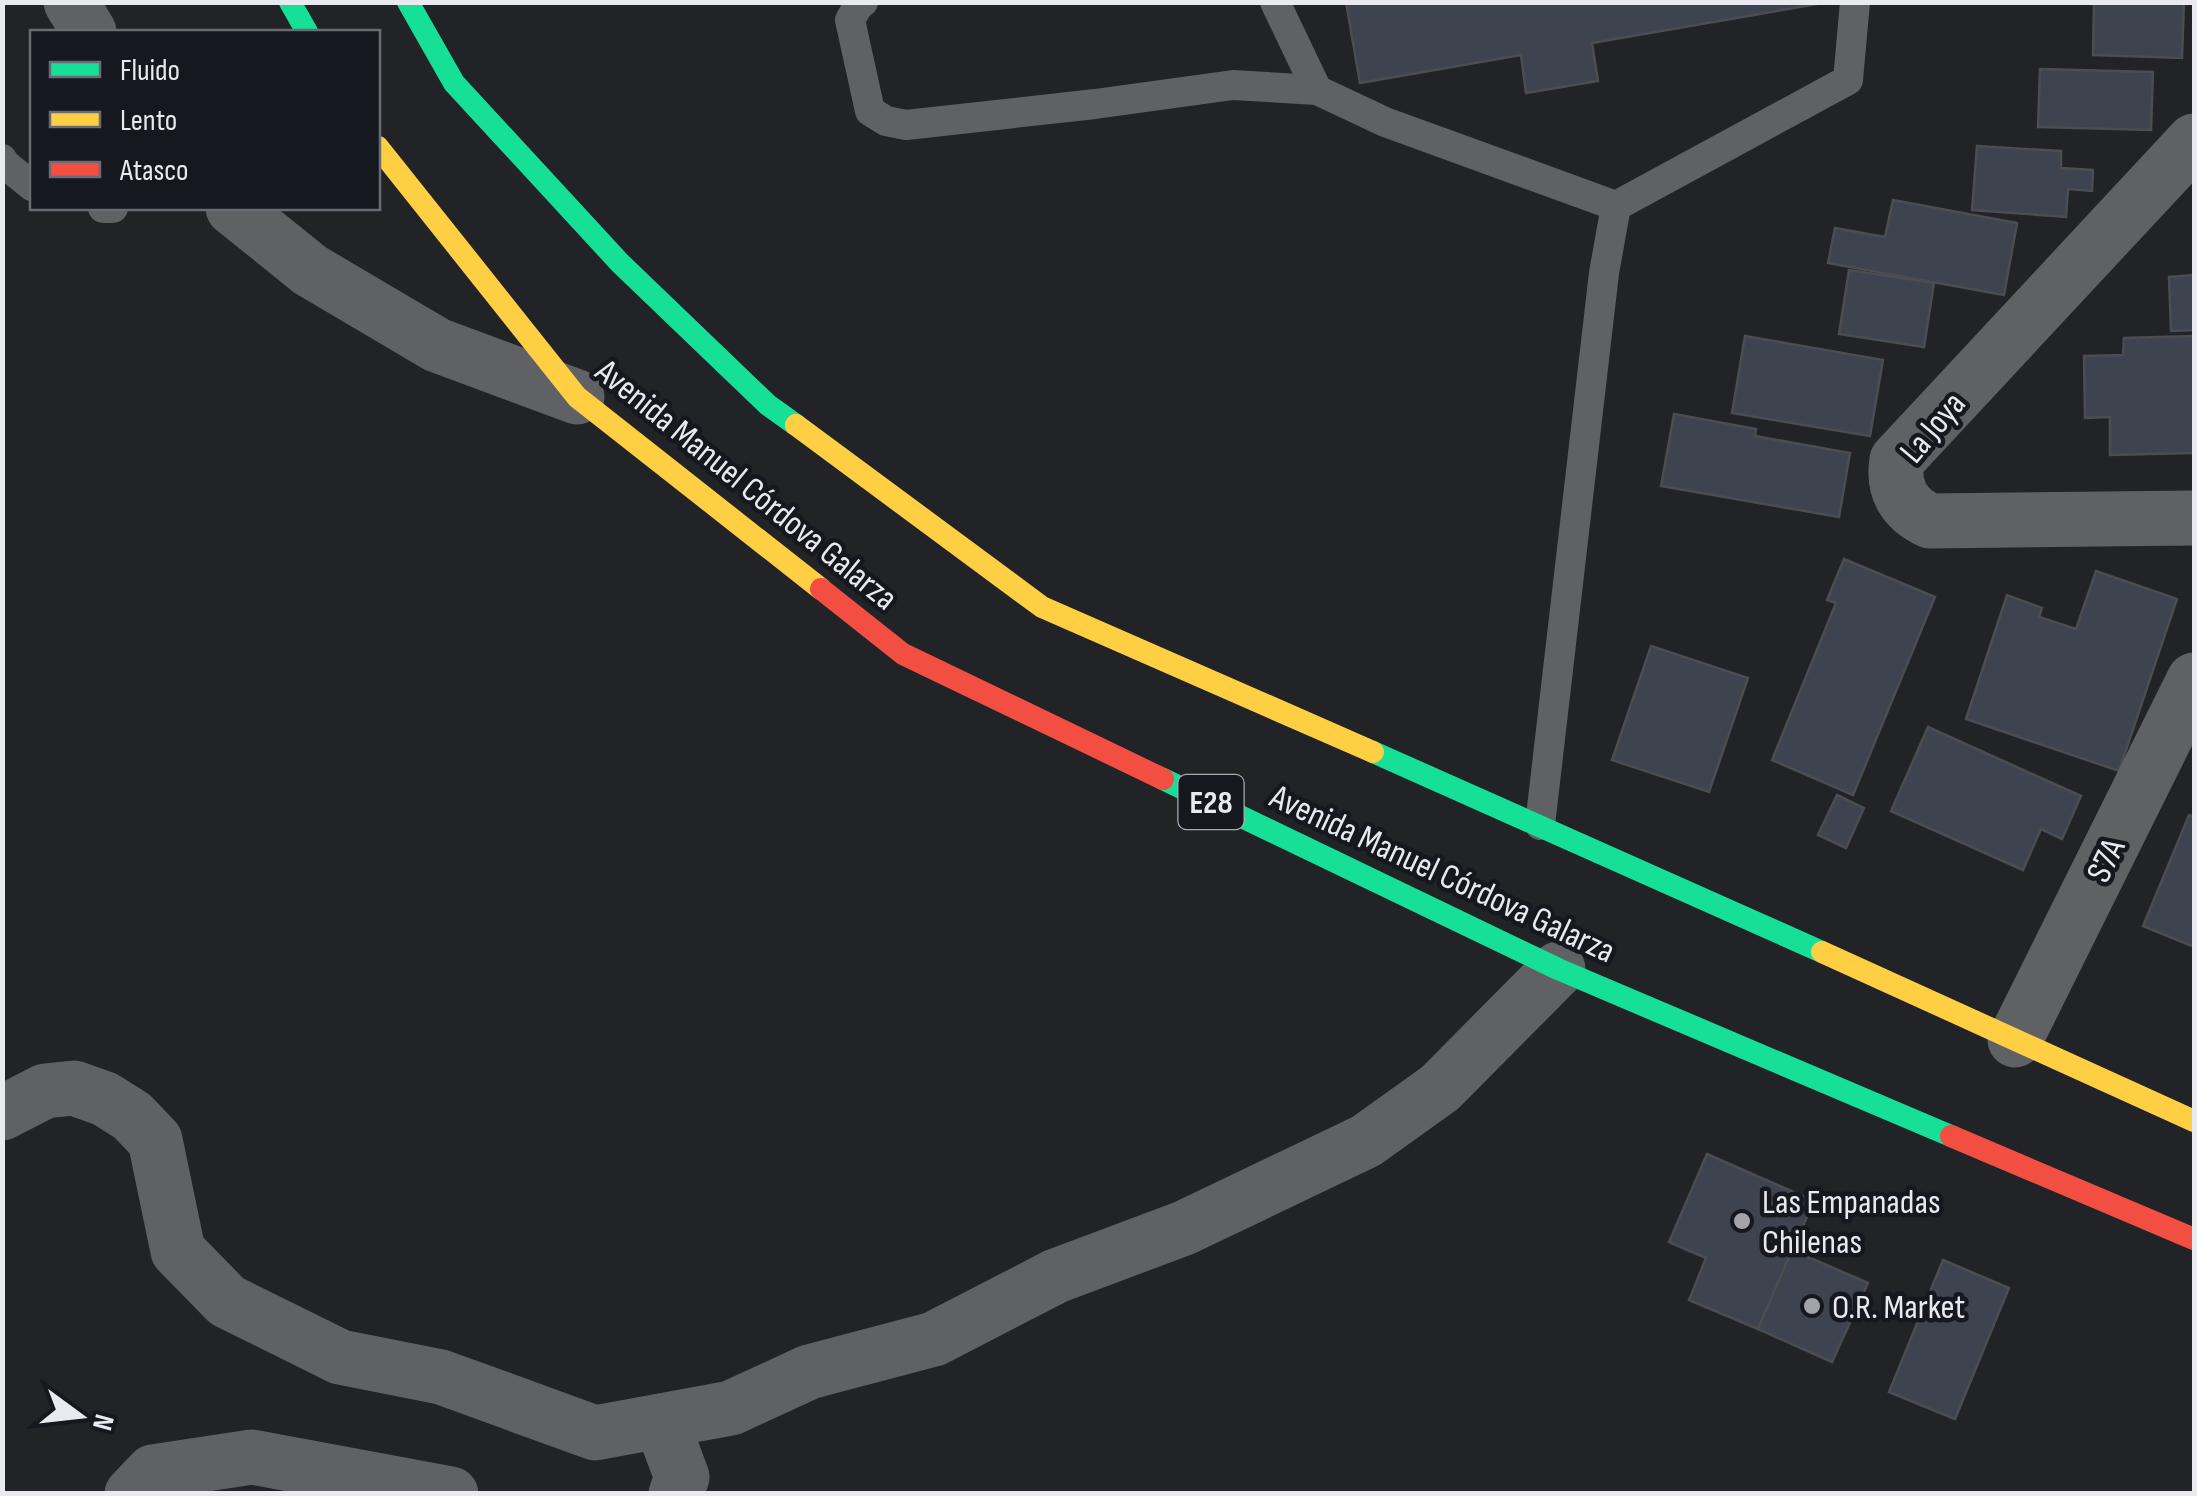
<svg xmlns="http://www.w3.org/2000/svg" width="2197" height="1496" font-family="'Sofia Sans Condensed',sans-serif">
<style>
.building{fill:#3e4350;stroke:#4b4d50;stroke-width:2.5}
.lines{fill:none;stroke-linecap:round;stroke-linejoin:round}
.lane{stroke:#5f6164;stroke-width:30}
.street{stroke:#5f6164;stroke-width:55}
.fast{stroke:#16e098;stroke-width:22}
.slow{stroke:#ffcf43;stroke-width:22}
.jam{stroke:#f24e42;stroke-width:22}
.poi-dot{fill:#a2a4a9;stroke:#15181f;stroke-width:4}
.labels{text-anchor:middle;stroke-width:9;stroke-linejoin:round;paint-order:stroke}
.shield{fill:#15181f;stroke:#a9abb1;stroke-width:2.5}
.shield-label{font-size:32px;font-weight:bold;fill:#e8eaef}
.street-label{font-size:35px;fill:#e8eaef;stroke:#15181f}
.poi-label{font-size:35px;fill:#e8eaef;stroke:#15181f;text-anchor:start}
</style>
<rect width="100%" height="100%" fill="#212326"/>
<g class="building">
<path d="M1346 2H1823V3L1592 43 1598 81 1526 93 1521 55 1360 83Z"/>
<path d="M2094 2H2184L2182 58 2093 55Z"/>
<path d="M2040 69 2153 72 2151 130 2038 127Z"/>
<path d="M1977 146 2061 151V168L2093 170 2092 191 2068 189 2066 217 1972 210Z"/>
<path d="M1893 200 2017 223 2004 295 1828 263 1835 228 1885 237Z"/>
<path d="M1849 270 1934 283 1924 347 1839 334Z"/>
<path d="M2194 275V330L2171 331 2169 277Z"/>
<path d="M1745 336 1883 360 1870 436 1732 413Z"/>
<path d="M2194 336V453L2110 455V417L2085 418 2084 356 2123 355 2124 338Z"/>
<path d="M1674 414 1756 429 1755 436 1850 453 1839 517 1661 486Z"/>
<path d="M1844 559 1935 597 1853 795 1772 760 1836 603 1827 600Z"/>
<path d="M2096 571 2177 599 2119 771 1966 719 2007 595 2042 608 2039 617 2076 629Z"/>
<path d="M1651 646 1748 678 1709 792 1612 760Z"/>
<path d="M1928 727 2081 796 2062 839 2041 829 2023 870 1891 811Z"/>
<path d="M1837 795 1864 808 1846 848 1818 835Z"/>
<path d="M2189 815 2194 817V947L2143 926Z"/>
<path d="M1707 1154 1814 1201 1758 1329 1689 1300 1706 1258 1669 1242Z"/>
<path d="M1792 1250 1868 1283 1832 1362 1758 1329Z"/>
<path d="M1943 1260 2009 1288 1955 1419 1889 1392Z"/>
</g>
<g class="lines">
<g class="lane">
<path d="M863 2 858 6 850 20 870 111 886 121 906 125 1095 104 1233 85 1317 90 1385 122 1616 206"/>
<path d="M1275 2 1317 90"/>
<path d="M2 159 6 165 32 186"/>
<path d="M103 208H113"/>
<path d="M1540 825 1604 273 1616 206 1848 80 1855 2"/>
</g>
<g class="street">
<path d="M71 2 89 32"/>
<path d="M2194 141 1897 460C1892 489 1904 509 1930 521L2194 518"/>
<path d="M233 208 310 270 437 345 577 397"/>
<path d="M2015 1040 2194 680"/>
<path d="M2 1113 45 1091 74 1088 105 1099 132 1116 155 1140 178 1251 227 1301 340 1357 441 1377 595 1433 731 1408 809 1372 934 1339 1056 1276 1184 1228 1366 1141 1440 1088 1558 969"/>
<path d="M661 1421 682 1477 676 1494"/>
<path d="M132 1494 153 1472 252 1457 451 1494"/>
</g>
<g class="fast">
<path d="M290 2 307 32"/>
<path d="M408 2 454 83 620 263 768 405 796 425"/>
<path d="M1373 752 1822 952"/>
<path d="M1163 779 1558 969 1951 1136"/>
</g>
<g class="slow">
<path d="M378 147 577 397 821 589"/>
<path d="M796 425 1042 607 1373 752"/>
<path d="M1822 952 2194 1121"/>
</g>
<g class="jam">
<path d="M821 589 903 654 1163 779"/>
<path d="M1951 1136 2194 1239"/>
</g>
</g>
<g class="poi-dot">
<circle cx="1742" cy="1221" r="10"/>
<circle cx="1812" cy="1306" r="10"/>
</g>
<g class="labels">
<rect class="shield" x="1178.5" y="775" width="65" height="54" rx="8"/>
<g class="shield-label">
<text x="1211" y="813">E28</text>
</g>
<g class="street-label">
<text transform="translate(1932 427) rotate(-50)" y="12">La Joya</text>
<text transform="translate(747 484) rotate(39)" y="12">Avenida Manuel Córdova Galarza</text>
<text transform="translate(2105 860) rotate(-64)" y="12">S7A</text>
<text transform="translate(1443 873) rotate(25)" y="12">Avenida Manuel Córdova Galarza</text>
</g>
<g class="poi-label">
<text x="1762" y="1213">Las Empanadas<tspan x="1762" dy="40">Chilenas</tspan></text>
<text x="1832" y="1318">O.R. Market</text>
</g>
</g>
<rect width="2197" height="1496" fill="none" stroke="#e8eaef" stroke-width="10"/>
<rect x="30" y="30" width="350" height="180" fill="#15181f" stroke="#696c72" stroke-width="2.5"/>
<rect x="50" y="62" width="50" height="15" fill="#16e098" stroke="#696c72" stroke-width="2.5"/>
<text x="120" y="80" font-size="30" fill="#e8eaef">Fluido</text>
<rect x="50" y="112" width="50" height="15" fill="#ffcf43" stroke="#696c72" stroke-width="2.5"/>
<text x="120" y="130" font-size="30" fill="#e8eaef">Lento</text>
<rect x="50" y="162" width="50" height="15" fill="#f24e42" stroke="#696c72" stroke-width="2.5"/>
<text x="120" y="180" font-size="30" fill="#e8eaef">Atasco</text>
<g transform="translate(80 1416) rotate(105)" stroke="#15181f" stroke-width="8" paint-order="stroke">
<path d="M0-8L18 38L0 25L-18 38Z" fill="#e8eaef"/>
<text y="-15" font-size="28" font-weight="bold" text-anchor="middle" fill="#e8eaef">N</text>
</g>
</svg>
